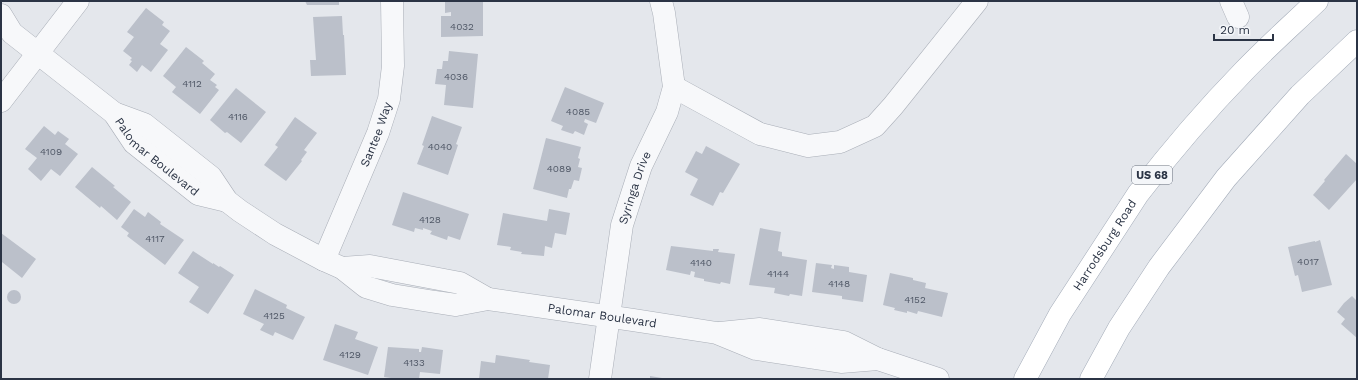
<svg xmlns="http://www.w3.org/2000/svg" width="1358" height="380" font-family="'Work Sans',sans-serif">
<style>
.building{fill:#bbc0ca}
.lines{fill:none;stroke-linecap:round;stroke-linejoin:round}
.minor-casing{stroke:#a9aeb7;stroke-width:23}
.major-casing{stroke:#a3abb8;stroke-width:23}
.minor{stroke:#f7f8fa;stroke-width:22}
.major{stroke:#fff;stroke-width:22}
.labels{text-anchor:middle;stroke-width:3.5;stroke-linejoin:round;paint-order:stroke}
.number-label{font-size:10px;fill:#4f5766}
.shield{fill:#f4f6f9;stroke:#676e7b;stroke-width:1}
.shield-label{font-size:11px;font-weight:bold;fill:#2b3445}
.street-label{font-size:12px;fill:#2b3445;stroke:#f4f6f9}
</style>
<rect width="100%" height="100%" fill="#e4e7ec"/>
<g class="building">
<path d="M305 1H339V5H307Z"/>
<path d="M445 1H483V36L441 37V16H451V12L445 13Z"/>
<path d="M146 8 164 22 162 25 170 31 160 44 168 50 151 72 142 65 137 72 129 65 132 61 130 60 132 58 123 51 134 37 127 32Z"/>
<path d="M342 16 343 35H344L346 75 311 76 310 60H316L313 17Z"/>
<path d="M186 47 204 61 202 63 215 74 210 80 217 85 215 87 219 90 200 114 172 92 176 87 163 76Z"/>
<path d="M449 51 478 54 473 108 444 105 446 85 435 84 437 69H442L443 61H448Z"/>
<path d="M565 87 604 103 596 123 585 119 584 122 588 124 584 135 575 131 573 134 561 130 563 126 551 121Z"/>
<path d="M236 88 266 112 241 143 227 132 225 133 210 120Z"/>
<path d="M432 116 462 127 456 144 458 145 448 175 417 164 424 146 422 145Z"/>
<path d="M295 117 317 133 304 150 307 152 301 160 302 161 286 181 264 165 278 147 275 145Z"/>
<path d="M44 126 55 135 58 131 69 139 65 144 78 154 60 176 51 169 41 181 28 169 37 158 25 149Z"/>
<path d="M546 138 581 147 578 158 580 159 578 167 582 168 579 181 574 180 571 189H569L567 198 533 189Z"/>
<path d="M706 146 740 164 723 193 720 192 713 206 690 195 698 179 685 172 696 151 702 154Z"/>
<path d="M1346 154 1357 164V179L1329 210 1313 195 1325 181 1324 180Z"/>
<path d="M92 167 115 186 113 187 131 202 117 220 101 206 100 208 75 187Z"/>
<path d="M403 192 469 214 460 240 448 236 447 240 430 234 432 231 423 228V230L415 228 414 232 392 225Z"/>
<path d="M134 209 145 217 148 212 161 222 160 224 184 240 165 265 127 236 129 233 121 227Z"/>
<path d="M549 209 570 213 566 235 555 233 552 248 545 246 544 256 521 254 522 252 510 250 511 247 497 245 503 213 547 221Z"/>
<path d="M760 228 781 232 778 251 782 252V256L807 260 802 296 790 294 789 296 774 293 775 288 749 285Z"/>
<path d="M1 233 36 259 22 278 2 262 1 264Z"/>
<path d="M1320 240 1332 285 1302 292 1298 275 1295 276 1288 247 1315 241V242Z"/>
<path d="M671 246 713 251V249H719L718 252 735 254 730 284 721 282 720 284 704 281V279L694 277 695 272 691 271 690 275 666 270Z"/>
<path d="M193 251 213 264V263L219 267 220 266 234 275 208 314 189 302 199 287 178 273Z"/>
<path d="M816 263 832 265 831 268 834 269V265L849 267V272L867 275 863 302 842 299V296L812 292Z"/>
<path d="M890 273 913 278V280L926 283 925 288 948 293 942 317 918 311 917 314 907 311V313L894 310 895 308 883 305Z"/>
<path d="M255 289 287 305 286 308 305 317 293 340 275 332 273 336 260 330 264 324 243 314Z"/>
<circle cx="14" cy="297" r="7"/>
<path d="M1352 296 1357 301V338L1341 324 1345 319 1337 312 1344 303Z"/>
<path d="M335 324 358 332 355 339 378 347 368 375 323 360Z"/>
<path d="M388 347 419 349V352H421L422 347 443 350 440 374 420 372 419 379H398L384 377Z"/>
<path d="M496 355 530 360 529 362 550 365 548 379H479L481 361 495 363Z"/>
<path d="M650 376 662 378V379H650Z"/>
</g>
<g class="lines">
<g class="minor-casing">
<g id="minor">
<path d="M1231 1 1238 17"/>
<path id="s1" d="M1 15 12 33 114 113 144 124 211 177 227 201 240 211 275 234 324 260 342 268 366 287 392 295 429 301 456 305 488 299 633 320 717 333 756 349 841 362 878 359"/>
<path d="M674 87 760 134 808 146 840 142 875 126 893 106 977 1"/>
<path d="M1 101 78 1"/>
<path id="s2" d="M114 113 134 143 198 194 227 201"/>
<path id="s3" d="M324 260 378 133 389 99 393 66 392 1"/>
<path d="M342 268 370 266 460 283 488 299"/>
<path d="M720 333 760 329 844 342 878 359 938 379"/>
<path id="s4" d="M600 379 622 225 641 166 667 112 674 87 664 13 661 1"/>
</g>
</g>
<g class="major-casing">
<g id="major">
<path id="s5" d="M1025 379 1060 314 1138 194C1171 151 1206 110 1244 71 1267 47 1293 24 1317 1"/>
<path d="M1091 379 1119 328 1159 267 1226 178 1300 95 1357 41"/>
</g>
</g>
<use href="#minor" class="minor"/>
<use href="#major" class="major"/>
</g>
<g class="labels">
<g class="number-label">
<text x="462" y="30">4032</text>
<text x="456" y="80">4036</text>
<text x="192" y="87">4112</text>
<text x="578" y="115">4085</text>
<text x="238" y="120">4116</text>
<text x="440" y="150">4040</text>
<text x="51" y="155">4109</text>
<text x="559" y="172">4089</text>
<text x="430" y="223">4128</text>
<text x="155" y="242">4117</text>
<text x="1308" y="265">4017</text>
<text x="701" y="266">4140</text>
<text x="778" y="277">4144</text>
<text x="839" y="287">4148</text>
<text x="915" y="303">4152</text>
<text x="274" y="319">4125</text>
<text x="350" y="358">4129</text>
<text x="414" y="366">4133</text>
</g>
<rect class="shield" x="1132" y="166" width="40" height="18" rx="3"/>
<g class="shield-label">
<text x="1152" y="179">US 68</text>
</g>
<g class="street-label">
<text dy="4" stroke="none"><textPath href="#s3" startOffset="136">Santee Way</textPath></text>
<text dy="4" stroke="none"><textPath href="#s2" startOffset="62">Palomar Boulevard</textPath></text>
<text dy="4" stroke="none"><textPath href="#s4" startOffset="195">Syringa Drive</textPath></text>
<text dy="4" stroke="none"><textPath href="#s5" startOffset="156">Harrodsburg Road</textPath></text>
<text dy="4" stroke="none"><textPath href="#s1" startOffset="701">Palomar Boulevard</textPath></text>
</g>
</g>
<rect width="1358" height="380" fill="none" stroke="#2b3445" stroke-width="4"/>
<path d="M1214 34v6h59v-6" fill="none" stroke="#2b3445" stroke-width="2"/>
<text x="1220" y="34" font-size="12" fill="#2b3445" stroke="#f4f6f9" stroke-width="3" paint-order="stroke">20 m</text>
</svg>
